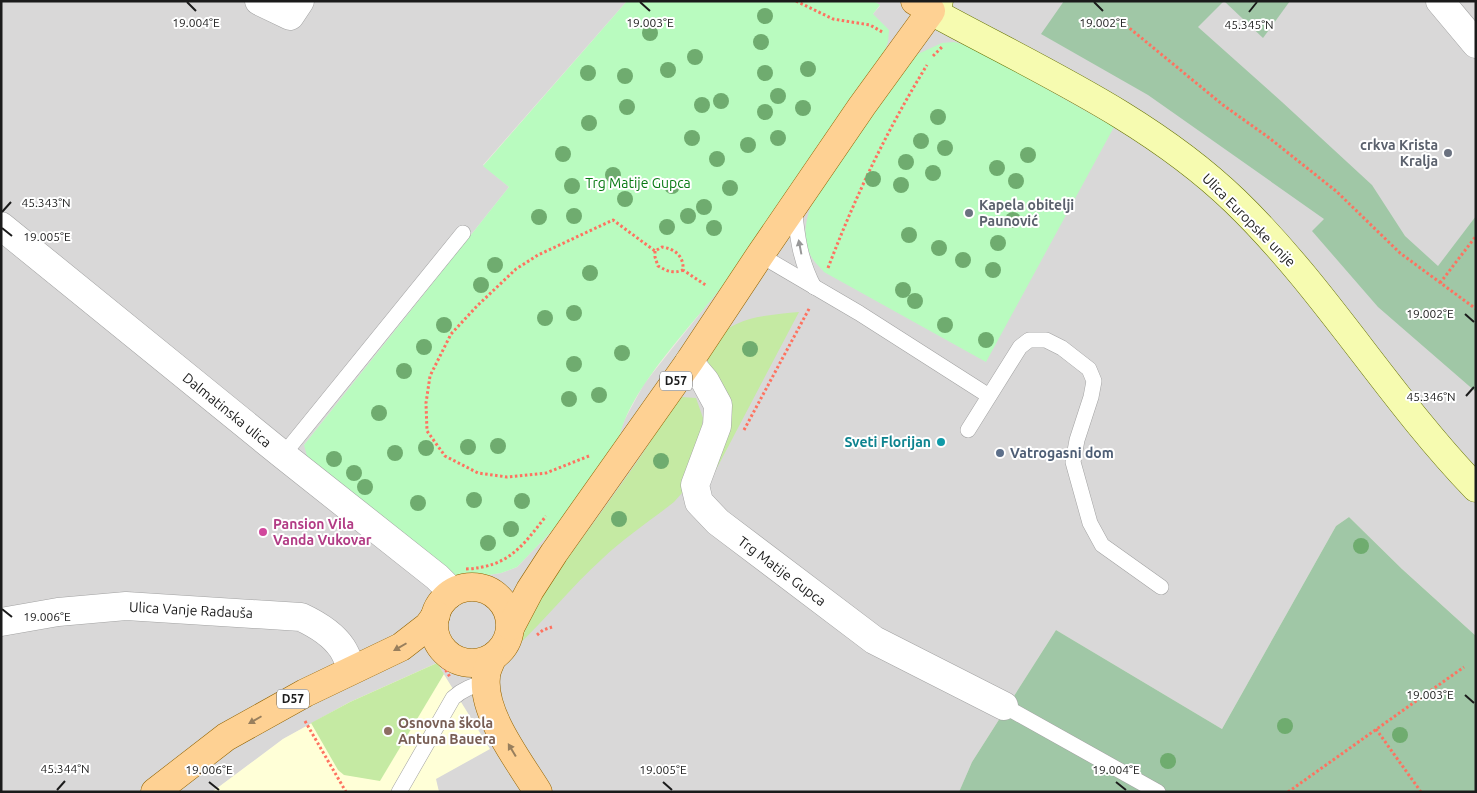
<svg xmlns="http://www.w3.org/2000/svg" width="1477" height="793" font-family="Ubuntu,sans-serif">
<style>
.residential{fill:#d9d8d8}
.education{fill:#ffffd7}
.grass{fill:#c5eaa3}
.cemetery{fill:#a0c7a6}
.park{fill:#b9fbbf}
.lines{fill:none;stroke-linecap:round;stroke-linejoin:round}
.lane-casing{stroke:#a2a2a2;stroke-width:16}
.street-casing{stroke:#a2a2a2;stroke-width:29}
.secondary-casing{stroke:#657201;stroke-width:29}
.primary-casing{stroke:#926300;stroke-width:29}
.path{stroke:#fe7260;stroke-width:3;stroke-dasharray:2.5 2.5;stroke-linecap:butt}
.lane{stroke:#fff;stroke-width:15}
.street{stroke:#fff;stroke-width:28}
.secondary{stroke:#f6fbb0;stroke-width:28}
.primary{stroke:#fed193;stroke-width:28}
.tree{fill:#6fac6f}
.oneway{fill:#989898}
.oneway2{fill:#987f5d}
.ticks{fill:none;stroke:#1b1b1b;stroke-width:2}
.worship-dot{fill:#6b7280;stroke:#fff;stroke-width:2}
.culture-dot{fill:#0f9aa8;stroke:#fff;stroke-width:2}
.service-dot{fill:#5c6f8a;stroke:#fff;stroke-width:2}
.hotel-dot{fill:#d1479c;stroke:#fff;stroke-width:2}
.education-dot{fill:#8d6e63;stroke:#fff;stroke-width:2}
.labels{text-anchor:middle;stroke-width:4;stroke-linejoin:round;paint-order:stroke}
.shield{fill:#fff;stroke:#5f5f5f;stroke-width:1}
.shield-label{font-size:12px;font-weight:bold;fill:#1b1b1b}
.worship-label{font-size:14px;font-weight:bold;fill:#5b616d;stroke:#fff;text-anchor:end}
.park-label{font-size:14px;fill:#087a13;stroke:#fff}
.street-label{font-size:14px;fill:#1b1b1b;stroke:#fff}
.culture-label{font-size:14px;font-weight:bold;fill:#0d838f;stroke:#fff;text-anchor:end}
.service-label{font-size:14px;font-weight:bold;fill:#4e5e75;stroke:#fff;text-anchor:start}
.hotel-label{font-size:14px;font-weight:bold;fill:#b23c85;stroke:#fff;text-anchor:start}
.education-label{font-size:14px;font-weight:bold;fill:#785e54;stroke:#fff;text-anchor:start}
.ticks-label{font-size:12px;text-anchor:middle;fill:#1b1b1b;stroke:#fff;stroke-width:4;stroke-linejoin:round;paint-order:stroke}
</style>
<rect width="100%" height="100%" fill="#ede9e0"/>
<path class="residential" d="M1 1H627L483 165 509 187 304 445 469 578 501 573 517 567 570 512 619 441 621 429 625 419 644 384 729 277 873 14 880 6 874 1H1476V636L1402 569 1349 517 1336 526 1222 729 1056 630 972 762 959 792H439L435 779 350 702 283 739 212 792H1Z"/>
<path class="education" d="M437 663 490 749 436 779 439 792H212L283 739 350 702Z"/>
<g class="grass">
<path d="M799 312 708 485V355C710 351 711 344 714 341 734 316 770 315 799 312Z"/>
<path d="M682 397 696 398 703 418 700 441 687 481 682 493 674 502C650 521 624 538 602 559 571 587 545 620 514 649 511 631 544 589 556 574 584 536 612 498 639 459 653 439 665 415 682 397Z"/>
<path d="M437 663 444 674 380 781 344 775 338 770 311 723 350 702Z"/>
</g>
<g class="cemetery">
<path d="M1064 1H1224L1198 27 1282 102 1372 185 1405 236 1438 266 1476 216V392L1378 307 1312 231 1324 219 1148 95 1041 34Z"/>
<path d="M1224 1H1290L1263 38Z"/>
<path d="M1349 517 1402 569 1476 636V792H959L972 762 1056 630 1222 729 1336 526Z"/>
</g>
<g class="park">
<path d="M627 1H874L880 5 873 14 889 30 888 42 883 56C832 129 782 204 730 276 699 319 626 390 619 441L570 512 517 567 501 573 469 578 455 579 313 466 307 456 304 445 509 187 483 166Z"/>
<path d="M954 42 972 47 1114 127 986 362 824 272C820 267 814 262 811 256 801 240 806 217 813 201L911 57 942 43Z"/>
</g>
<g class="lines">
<g class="lane-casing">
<g id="lane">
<path d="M794 206C797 235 800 261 814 287"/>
<path d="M760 255 859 313 989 396"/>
<path d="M968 430 1020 347 1029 340H1046L1062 348 1089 369 1094 381 1091 397 1077 440 1073 462 1090 523 1102 545 1161 587"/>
<path d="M283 455 463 233"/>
<path d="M1004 706 1158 792"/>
<path d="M399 792 453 698C463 689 472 686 486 682"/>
</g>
</g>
<g class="street-casing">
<g id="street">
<path d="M259 1 290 16 300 1"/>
<path d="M1440 1 1476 44"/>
<path d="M1 226 283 455 437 577 446 586 450 594"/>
<path d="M689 362 705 381 718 405 717 426 695 485 699 502 718 522 874 640 1004 706"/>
<path d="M1 622 58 612 126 606 301 617C316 624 332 633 342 648 346 654 349 662 352 669"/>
</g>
</g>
<g class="secondary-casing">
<path id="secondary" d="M939 1 931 11C1035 68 1149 118 1235 201 1325 288 1389 398 1476 488"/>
</g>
<g class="primary-casing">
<g id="primary">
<circle cx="472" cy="625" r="38"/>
<path d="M511 626 530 590 554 553 689 362 760 255 862 106 931 11 915 1"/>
<path d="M492 658C490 664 486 670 486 677 482 714 519 761 538 792"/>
<path d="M155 792 226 737 305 693 401 647 428 626 436 615"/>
</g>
</g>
<g class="path">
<path d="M796 1 833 19 870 25 884 33"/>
<path d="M1122 22 1223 105 1268 137 1336 191 1400 253 1476 309"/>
<path d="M933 56 943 46"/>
<path d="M655 251V257L658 266C667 271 673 274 683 270"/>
<path d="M828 268C855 197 887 130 927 65"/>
<path d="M1440 283 1476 236"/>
<path d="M744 430 810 307"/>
<path d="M589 456 546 473 507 477 478 473 445 456 427 431 426 403 430 376 451 334 477 306 516 269 538 255 613 220 655 251 662 247C675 249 684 256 683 270L707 286"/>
<path d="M466 569C508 567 522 547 546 516"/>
<path d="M537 635 543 630 552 627"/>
<path d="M435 653 450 677"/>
<path d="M305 721 346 792"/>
<path d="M1376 729 1421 792"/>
<path d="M1288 792 1464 667"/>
</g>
<use href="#lane" class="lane"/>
<use href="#street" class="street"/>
<use href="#secondary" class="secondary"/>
<use href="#primary" class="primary"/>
</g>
<g class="tree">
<circle cx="765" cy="16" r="8"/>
<circle cx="650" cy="33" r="8"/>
<circle cx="761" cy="42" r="8"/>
<circle cx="695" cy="57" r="8"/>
<circle cx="808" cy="69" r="8"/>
<circle cx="668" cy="70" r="8"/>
<circle cx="588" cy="73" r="8"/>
<circle cx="765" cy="73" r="8"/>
<circle cx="625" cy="76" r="8"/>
<circle cx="778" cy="96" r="8"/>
<circle cx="721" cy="101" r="8"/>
<circle cx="702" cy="105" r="8"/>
<circle cx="627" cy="107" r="8"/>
<circle cx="803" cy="108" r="8"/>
<circle cx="765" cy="112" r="8"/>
<circle cx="938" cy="117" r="8"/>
<circle cx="589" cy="123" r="8"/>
<circle cx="692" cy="138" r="8"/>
<circle cx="778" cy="138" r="8"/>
<circle cx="921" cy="141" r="8"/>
<circle cx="748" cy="145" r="8"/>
<circle cx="945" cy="148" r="8"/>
<circle cx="563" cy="154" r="8"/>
<circle cx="1028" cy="155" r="8"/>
<circle cx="717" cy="159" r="8"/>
<circle cx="906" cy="162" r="8"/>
<circle cx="997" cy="168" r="8"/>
<circle cx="933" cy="173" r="8"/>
<circle cx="613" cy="175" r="8"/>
<circle cx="873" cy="179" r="8"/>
<circle cx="1016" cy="181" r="8"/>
<circle cx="901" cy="185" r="8"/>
<circle cx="572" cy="186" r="8"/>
<circle cx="672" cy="186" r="8"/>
<circle cx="730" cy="188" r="8"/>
<circle cx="625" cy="199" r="8"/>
<circle cx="704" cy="207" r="8"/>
<circle cx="574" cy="216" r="8"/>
<circle cx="688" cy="216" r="8"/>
<circle cx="539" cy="217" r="8"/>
<circle cx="1013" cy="220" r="8"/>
<circle cx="667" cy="227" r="8"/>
<circle cx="714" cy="228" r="8"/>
<circle cx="909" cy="235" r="8"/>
<circle cx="998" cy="243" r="8"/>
<circle cx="939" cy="248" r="8"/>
<circle cx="963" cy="260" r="8"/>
<circle cx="495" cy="265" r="8"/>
<circle cx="993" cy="270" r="8"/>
<circle cx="590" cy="273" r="8"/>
<circle cx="481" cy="285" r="8"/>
<circle cx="903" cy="290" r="8"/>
<circle cx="915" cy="301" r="8"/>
<circle cx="574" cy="313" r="8"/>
<circle cx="545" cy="318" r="8"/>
<circle cx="444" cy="325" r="8"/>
<circle cx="945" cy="325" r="8"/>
<circle cx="986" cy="340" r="8"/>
<circle cx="424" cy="347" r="8"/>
<circle cx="750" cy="349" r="8"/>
<circle cx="622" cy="353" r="8"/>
<circle cx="574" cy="364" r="8"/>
<circle cx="404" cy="371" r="8"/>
<circle cx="599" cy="395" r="8"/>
<circle cx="569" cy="399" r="8"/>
<circle cx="379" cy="413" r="8"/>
<circle cx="498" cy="446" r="8"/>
<circle cx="468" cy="447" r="8"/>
<circle cx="426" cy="448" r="8"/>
<circle cx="395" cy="453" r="8"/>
<circle cx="334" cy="459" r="8"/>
<circle cx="661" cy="461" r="8"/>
<circle cx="354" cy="473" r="8"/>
<circle cx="365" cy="487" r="8"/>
<circle cx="474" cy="500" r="8"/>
<circle cx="522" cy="501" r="8"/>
<circle cx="418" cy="503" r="8"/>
<circle cx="619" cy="519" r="8"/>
<circle cx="511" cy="529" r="8"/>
<circle cx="488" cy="543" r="8"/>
<circle cx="1361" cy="546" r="8"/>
<circle cx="1285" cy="726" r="8"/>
<circle cx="1400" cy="735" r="8"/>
<circle cx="1168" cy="761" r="8"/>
</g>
<defs><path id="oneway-solid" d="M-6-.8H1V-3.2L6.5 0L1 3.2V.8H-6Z" transform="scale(1.25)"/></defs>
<use class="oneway" href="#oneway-solid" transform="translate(800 247) rotate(-101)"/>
<g class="oneway2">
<use href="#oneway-solid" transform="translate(400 647) rotate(150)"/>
<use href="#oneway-solid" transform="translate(255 720) rotate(150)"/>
<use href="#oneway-solid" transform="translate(512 750) rotate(-121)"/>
</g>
<path class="ticks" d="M187 2 196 11M640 2 650 11M1094 2 1103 11M1249 12 1257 2M2 212 11 202M2 228 12 236M1465 314 1474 322M1466 396 1474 387M2 609 12 617M1465 695 1474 703M209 782 219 790M663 782 672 790M1116 782 1126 790M57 790 65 781"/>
<g class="worship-dot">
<circle cx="1448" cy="153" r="5"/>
<circle cx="969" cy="213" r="5"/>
</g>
<circle class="culture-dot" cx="941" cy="442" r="5"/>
<circle class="service-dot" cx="1000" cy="453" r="5"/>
<circle class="hotel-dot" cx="263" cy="532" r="5"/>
<circle class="education-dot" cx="388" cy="731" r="5"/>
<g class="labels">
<g class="shield">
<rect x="660" y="371.5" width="32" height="19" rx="4"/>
<rect x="277" y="689.5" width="32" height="19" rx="4"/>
</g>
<g class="shield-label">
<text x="676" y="385">D57</text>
<text x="293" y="703">D57</text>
</g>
<g class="worship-label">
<text x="1438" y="150">crkva Krista<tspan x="1438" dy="16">Kralja</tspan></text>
<text x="979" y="210" text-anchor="start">Kapela obitelji<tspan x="979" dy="16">Paunović</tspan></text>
</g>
<g class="park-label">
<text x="638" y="188">Trg Matije Gupca</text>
</g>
<g class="street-label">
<text transform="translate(1249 220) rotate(45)" y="5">Ulica Europske unije</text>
<text transform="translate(227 410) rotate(39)" y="5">Dalmatinska ulica</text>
<text transform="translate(782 571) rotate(37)" y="5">Trg Matije Gupca</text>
<text transform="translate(191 610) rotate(3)" y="5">Ulica Vanje Radauša</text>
</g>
<g class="culture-label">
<text x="931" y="447">Sveti Florijan</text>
</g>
<g class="service-label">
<text x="1010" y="458">Vatrogasni dom</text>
</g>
<g class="hotel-label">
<text x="273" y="529">Pansion Vila<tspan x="273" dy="16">Vanda Vukovar</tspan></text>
</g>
<g class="education-label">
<text x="398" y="728">Osnovna škola<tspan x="398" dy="16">Antuna Bauera</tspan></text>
</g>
</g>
<g class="ticks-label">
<text x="196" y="27">19.004°E</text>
<text x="650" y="27">19.003°E</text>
<text x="1103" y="27">19.002°E</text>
<text x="1249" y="29">45.345°N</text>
<text x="46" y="207">45.343°N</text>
<text x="47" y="241">19.005°E</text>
<text x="1430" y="318">19.002°E</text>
<text x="1431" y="401">45.346°N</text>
<text x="47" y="621">19.006°E</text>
<text x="1430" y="699">19.003°E</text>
<text x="65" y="773">45.344°N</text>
<text x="209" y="774">19.006°E</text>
<text x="663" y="774">19.005°E</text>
<text x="1116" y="774">19.004°E</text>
</g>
<rect width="1477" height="793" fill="none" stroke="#1b1b1b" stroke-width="5"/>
</svg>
